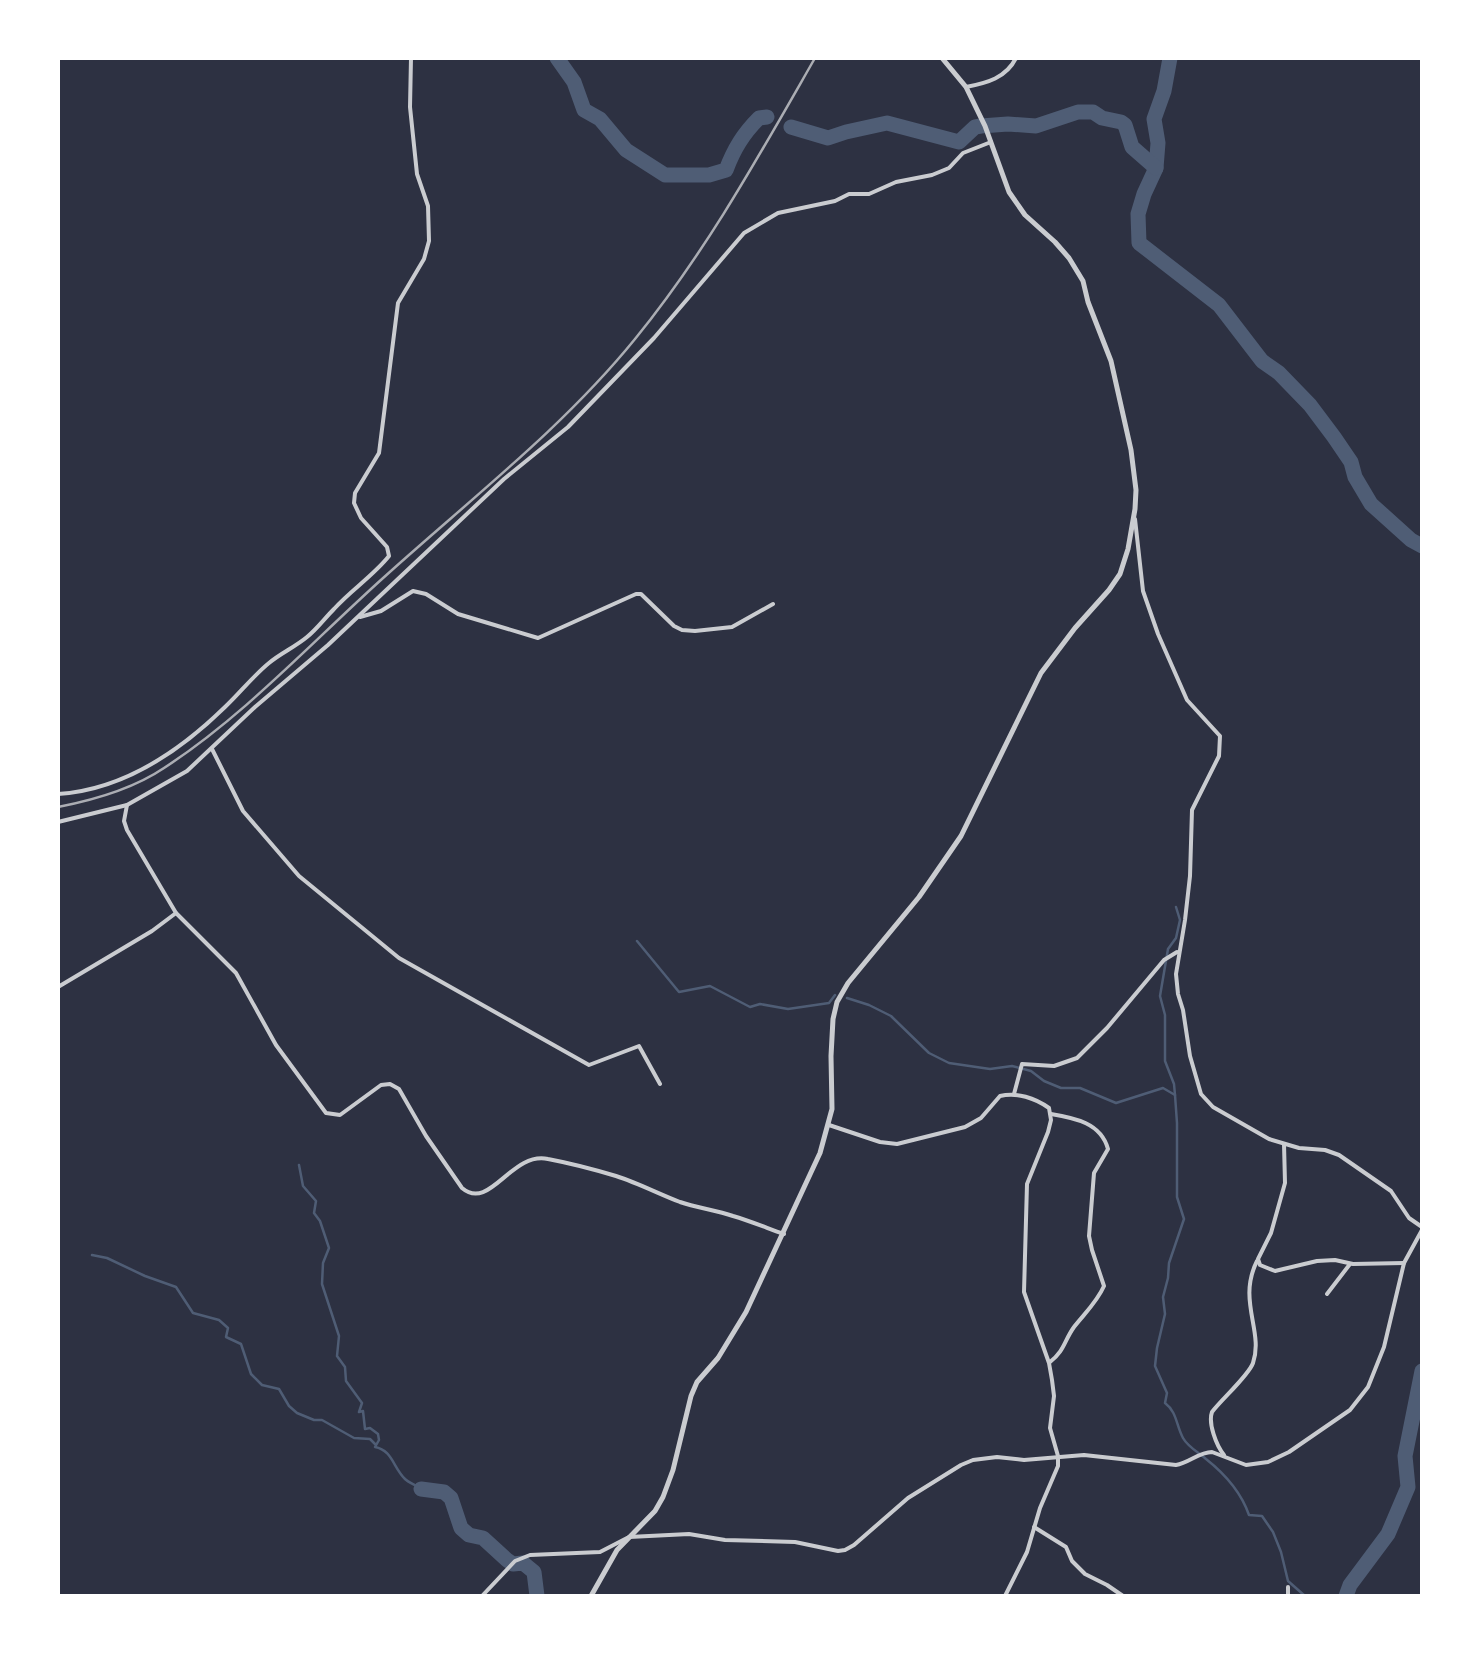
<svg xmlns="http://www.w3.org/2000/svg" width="1480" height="1654" font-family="'DejaVu Sans',sans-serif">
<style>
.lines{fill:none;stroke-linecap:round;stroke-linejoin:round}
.stream{stroke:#4f5d75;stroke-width:2.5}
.river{stroke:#4f5d75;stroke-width:15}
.minor{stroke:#caccd0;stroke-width:4}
.tertiary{stroke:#caccd0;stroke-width:5}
.rail{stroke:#abadb3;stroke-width:2.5}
</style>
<rect width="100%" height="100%" fill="#2d3142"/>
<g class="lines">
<g class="stream">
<path d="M1176 907 1180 920 1176 938 1168 949 1160 996 1165 1015V1061L1174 1084 1175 1095 1177 1123V1197L1184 1219 1169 1263 1168 1278 1163 1297 1165 1314 1157 1348 1155 1366 1167 1393 1165 1403C1177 1412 1176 1425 1183 1438 1188 1447 1198 1452 1206 1459 1225 1474 1241 1492 1249 1515L1262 1516 1273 1532 1281 1552 1288 1581 1305 1596"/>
<path d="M637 941 679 992 710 986 750 1007 760 1004 788 1009 829 1003 835 995"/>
<path d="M847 998 869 1005 891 1016 929 1053 949 1063 990 1069 1012 1066 1031 1071 1044 1081 1061 1088H1080L1116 1103 1163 1088 1175 1095"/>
<path d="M299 1165 303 1186 316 1201 314 1213 320 1221 329 1248 323 1263 322 1284 339 1336 337 1356 345 1367 346 1381 362 1403 359 1412 363 1411 365 1429 370 1428 378 1434 379 1440 375 1447C392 1450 393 1467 405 1479 408 1482 417 1486 421 1489"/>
<path d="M92 1255 107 1258 145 1276 176 1287 193 1313 219 1320 228 1328 226 1337 241 1344 251 1374 262 1385 279 1389 289 1406 297 1413 314 1420H322L354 1438 370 1439 375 1444"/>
</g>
<g class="river">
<path d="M557 58 574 82 584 110 600 119 626 150 665 175H709L726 170C734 149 743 134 759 118L767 117"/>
<path d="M1170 58 1164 91 1154 119 1158 143 1156 168 1144 194 1138 214 1139 243 1219 305 1262 361 1279 373 1310 405 1334 437 1351 462 1355 477 1371 504 1411 540 1422 546"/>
<path d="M791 127 828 138 846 132 887 123 959 142 975 127 981 126 1008 124 1036 126 1078 112H1093L1102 118 1121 122 1125 125 1132 147 1156 168"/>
<path d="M421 1489 444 1492 451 1498 461 1528 469 1535 483 1538 507 1560 513 1564 523 1563 534 1572 537 1596"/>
<path d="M1346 1596 1350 1585 1388 1534 1408 1487 1405 1456 1422 1371"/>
</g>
<g class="minor">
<path d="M966 87C987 83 1006 78 1016 58"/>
<path d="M1135 519 1143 591 1158 634 1187 700 1220 736 1219 756 1192 810 1190 876 1185 920 1176 974 1178 994 1183 1010 1190 1056 1201 1094 1213 1107 1269 1139 1299 1148 1325 1150 1339 1155 1391 1191 1409 1218 1422 1227"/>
<path d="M360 617 381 611 413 591 426 594 458 614 538 638 636 594H641L674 626 682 630 695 631 732 627 773 604"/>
<path d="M212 749 243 811 299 876 399 958 589 1065 639 1046 660 1084"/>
<path d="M58 794C122 790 180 751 225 707 240 693 253 676 269 663 281 653 295 647 307 637 317 629 325 618 334 609 351 590 373 576 389 556L387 547 361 518 354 503 355 493 379 453 398 303 424 259 429 241 428 206 417 174 410 107 411 58"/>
<path d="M127 805 124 821 127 830 176 913 236 973 276 1045 326 1113 340 1115 381 1085 390 1084 399 1089 426 1136 462 1188C490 1212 511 1151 548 1159 569 1163 596 1170 616 1176 638 1183 659 1194 680 1202 697 1208 716 1210 733 1216 750 1221 767 1228 784 1234"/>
<path d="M58 822 127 805 187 771 255 707 328 645 504 479 568 427 654 338 744 233 778 213 835 201 849 194H869L896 182 932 175 949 168 963 153 991 142"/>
<path d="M58 987 152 931 176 913"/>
<path d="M1014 1094 1022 1064 1054 1066 1077 1058 1107 1028 1164 960 1177 952"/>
<path d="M829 1125 880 1142 897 1144 965 1127 981 1118 1000 1096C1017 1092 1035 1098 1049 1108L1051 1120 1048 1132 1027 1184 1024 1292 1049 1363 1052 1380 1054 1396 1050 1428 1058 1456V1466L1040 1508 1027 1552 1005 1596"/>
<path d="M1284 1144 1285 1183 1271 1233 1258 1259 1260 1265 1275 1271 1317 1261 1335 1260 1353 1264 1404 1263"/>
<path d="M1327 1294 1350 1264"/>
<path d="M1050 1362C1065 1350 1064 1341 1074 1327 1085 1313 1097 1302 1104 1286L1092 1250 1089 1236 1094 1173 1108 1149C1101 1123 1075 1118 1051 1114"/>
<path d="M1224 1455C1216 1445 1208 1423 1212 1412 1222 1399 1249 1375 1253 1363 1264 1331 1237 1301 1257 1261"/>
<path d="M1034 1527 1066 1547 1072 1561 1085 1574 1107 1585 1123 1596"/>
<path d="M482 1596 515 1561 530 1555 600 1552 629 1537 689 1534 725 1540 795 1542 838 1551 845 1550 854 1545 908 1498 961 1465 973 1460 997 1457 1024 1460 1084 1455 1176 1465C1189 1463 1199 1452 1212 1452L1246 1465 1268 1462 1289 1452 1350 1410 1368 1387 1384 1347 1404 1263 1422 1230"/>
<path d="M1288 1596V1587"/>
</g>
<path class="tertiary" d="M591 1596 617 1550 655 1511 663 1497 673 1470 691 1396 697 1382 718 1358 746 1312 820 1153 832 1109 831 1056 833 1019 837 1002 848 983 919 897 961 836 1041 673 1075 628 1109 590 1120 574 1128 549 1135 509 1136 490 1131 450 1111 361 1088 302 1083 281 1069 258 1055 242 1025 215 1009 192 985 126 966 87 942 58"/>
<path class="rail" d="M58 807C94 800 133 789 164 768 244 716 311 643 382 579 468 501 562 429 635 339 706 252 760 154 815 58"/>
</g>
<rect width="1480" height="1654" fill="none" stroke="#ffffff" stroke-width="120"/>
</svg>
